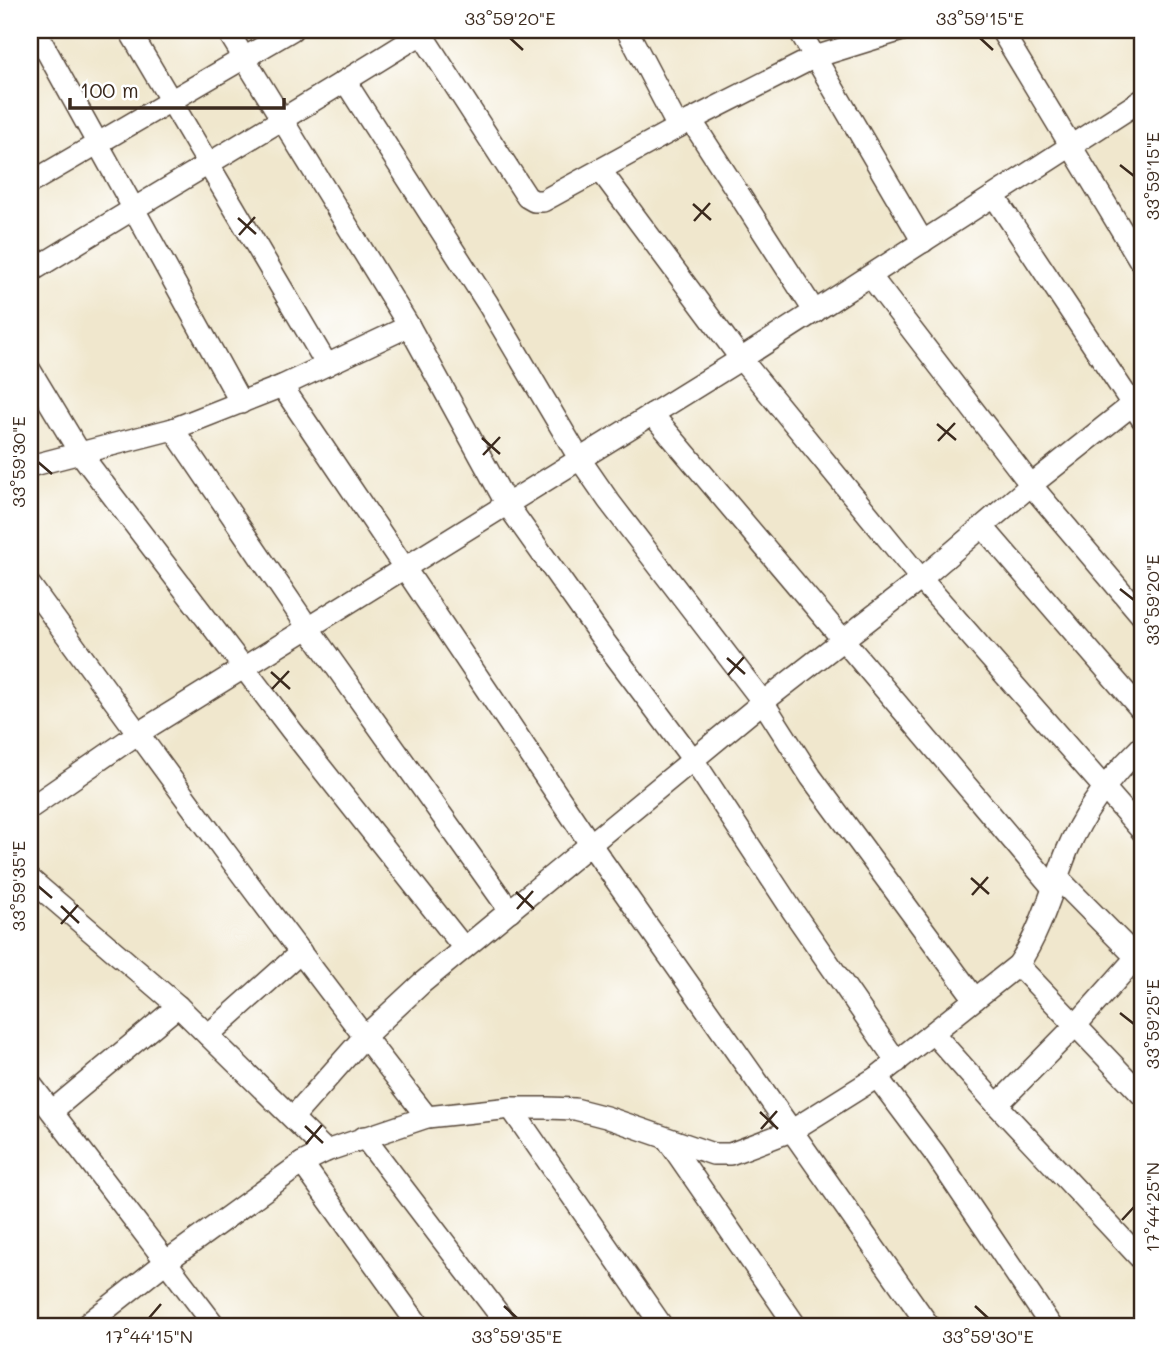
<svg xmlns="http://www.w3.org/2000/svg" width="1172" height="1356" font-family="Mali,sans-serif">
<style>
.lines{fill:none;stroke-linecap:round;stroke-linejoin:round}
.minor-casing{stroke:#564638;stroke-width:24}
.minor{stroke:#fff;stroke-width:21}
.ticks{fill:none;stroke:#3b2a1e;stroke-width:2.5}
.neatline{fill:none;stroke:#3b2a1e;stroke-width:2.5}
.ticks-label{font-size:18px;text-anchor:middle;fill:#3b2a1e}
</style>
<rect width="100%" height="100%" fill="#fff"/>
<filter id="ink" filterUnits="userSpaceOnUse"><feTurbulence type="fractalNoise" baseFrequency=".0143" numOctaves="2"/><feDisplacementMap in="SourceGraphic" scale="14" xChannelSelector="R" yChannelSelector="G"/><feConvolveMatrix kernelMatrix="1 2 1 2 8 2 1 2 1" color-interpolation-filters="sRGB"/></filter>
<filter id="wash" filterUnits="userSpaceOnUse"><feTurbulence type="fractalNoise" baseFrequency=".00686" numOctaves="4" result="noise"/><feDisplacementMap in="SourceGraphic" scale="28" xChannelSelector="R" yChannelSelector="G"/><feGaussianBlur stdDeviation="1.57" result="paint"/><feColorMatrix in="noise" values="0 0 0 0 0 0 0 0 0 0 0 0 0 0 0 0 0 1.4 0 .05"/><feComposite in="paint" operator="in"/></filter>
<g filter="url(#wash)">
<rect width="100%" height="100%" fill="#f0e7cd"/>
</g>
<g filter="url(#ink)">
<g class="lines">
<g class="minor-casing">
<g id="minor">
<path d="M35 30 241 403"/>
<path d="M129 30 327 365"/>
<path d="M227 30 409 326 506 503 604 641 694 761 792 910 897 1062"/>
<path d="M419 30 527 197 534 201H543L691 120 815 57 902 30"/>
<path d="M627 30 678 127"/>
<path d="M799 30 923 242"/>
<path d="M1001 30 1142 264"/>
<path d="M345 81 488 304 579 458 608 500 763 702 811 777 975 999"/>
<path d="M691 120 815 312"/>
<path d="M601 171 741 359 921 579 1142 831"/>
<path d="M30 183 292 30"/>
<path d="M994 196 1142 419"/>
<path d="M30 272C160 192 292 115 421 34"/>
<path d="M871 277 1031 485 1142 616"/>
<path d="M30 370 80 453 292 731 464 948"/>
<path d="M282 386 591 845 929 1326"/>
<path d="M652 414 1053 888"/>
<path d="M173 429 309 629 510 911"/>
<path d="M30 466 173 429 282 386 409 326"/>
<path d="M983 527 1142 711"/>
<path d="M30 585C160 764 290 943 427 1117"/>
<path d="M30 808 137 734 741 359 1142 100"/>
<path d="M1057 877 1142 963"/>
<path d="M30 879 178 1006 326 1151"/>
<path d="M1018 965 1142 1095"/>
<path d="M933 1033 997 1105 1142 1260"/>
<path d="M208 1035 301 952"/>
<path d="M877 1077 935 1154 1051 1326"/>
<path d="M30 1083 215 1326"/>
<path d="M997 1105 1076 1025 1142 951"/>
<path d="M511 1108 662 1326"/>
<path d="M52 1111 178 1006"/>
<path d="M293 1117 364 1037 422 983 763 702 921 579 1031 485 1142 397"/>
<path d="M364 1137 508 1326"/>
<path d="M667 1139 796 1326"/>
<path d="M302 1163 419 1326"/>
<path d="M85 1326 167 1261 302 1163 326 1151 427 1117 511 1108H547L575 1109 606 1117 713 1154H730L791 1131 877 1077 1018 965C1041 931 1052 889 1067 851 1084 811 1111 776 1142 746"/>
</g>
</g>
<use href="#minor" class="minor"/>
</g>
</g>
<path class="ticks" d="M510 38 523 50M980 38 993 50M1120 165 1134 176M693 204 711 220M238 218 256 234M694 221 710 203M239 235 255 217M937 424 956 440M482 438 500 454M938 441 955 423M483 455 500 437M38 462 52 474M1120 589 1134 600M727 658 745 674M271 672 290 689M728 675 744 657M272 689 289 671M971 878 989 894M38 886 52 898M516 892 534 909M972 895 988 877M61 906 79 923M517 909 533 891M61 924 78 905M1120 1013 1134 1024M760 1112 778 1129M305 1126 323 1143M761 1129 777 1111M306 1144 322 1125M1122 1220 1134 1207M504 1306 517 1318M975 1306 988 1318M149 1318 161 1304"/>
<rect width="1172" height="1356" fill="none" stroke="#fff" stroke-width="77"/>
<path d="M70 98v10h214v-10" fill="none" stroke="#3b2a1e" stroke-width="3.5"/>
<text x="80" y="98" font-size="21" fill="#3b2a1e" stroke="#ffffff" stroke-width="5" paint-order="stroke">100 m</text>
<rect x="38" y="38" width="1096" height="1280" class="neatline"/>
<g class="ticks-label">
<text x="510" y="25">33°59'20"E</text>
<text x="980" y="25">33°59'15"E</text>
<text transform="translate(1153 176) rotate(-90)" y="6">33°59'15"E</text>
<text transform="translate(19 462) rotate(-90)" y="6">33°59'30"E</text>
<text transform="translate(1153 600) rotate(-90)" y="6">33°59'20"E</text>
<text transform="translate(19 886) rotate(-90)" y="6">33°59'35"E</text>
<text transform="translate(1153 1024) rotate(-90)" y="6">33°59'25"E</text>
<text transform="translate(1153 1207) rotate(-90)" y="6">17°44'25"N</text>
<text x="149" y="1343">17°44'15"N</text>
<text x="517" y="1343">33°59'35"E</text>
<text x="988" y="1343">33°59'30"E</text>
</g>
</svg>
